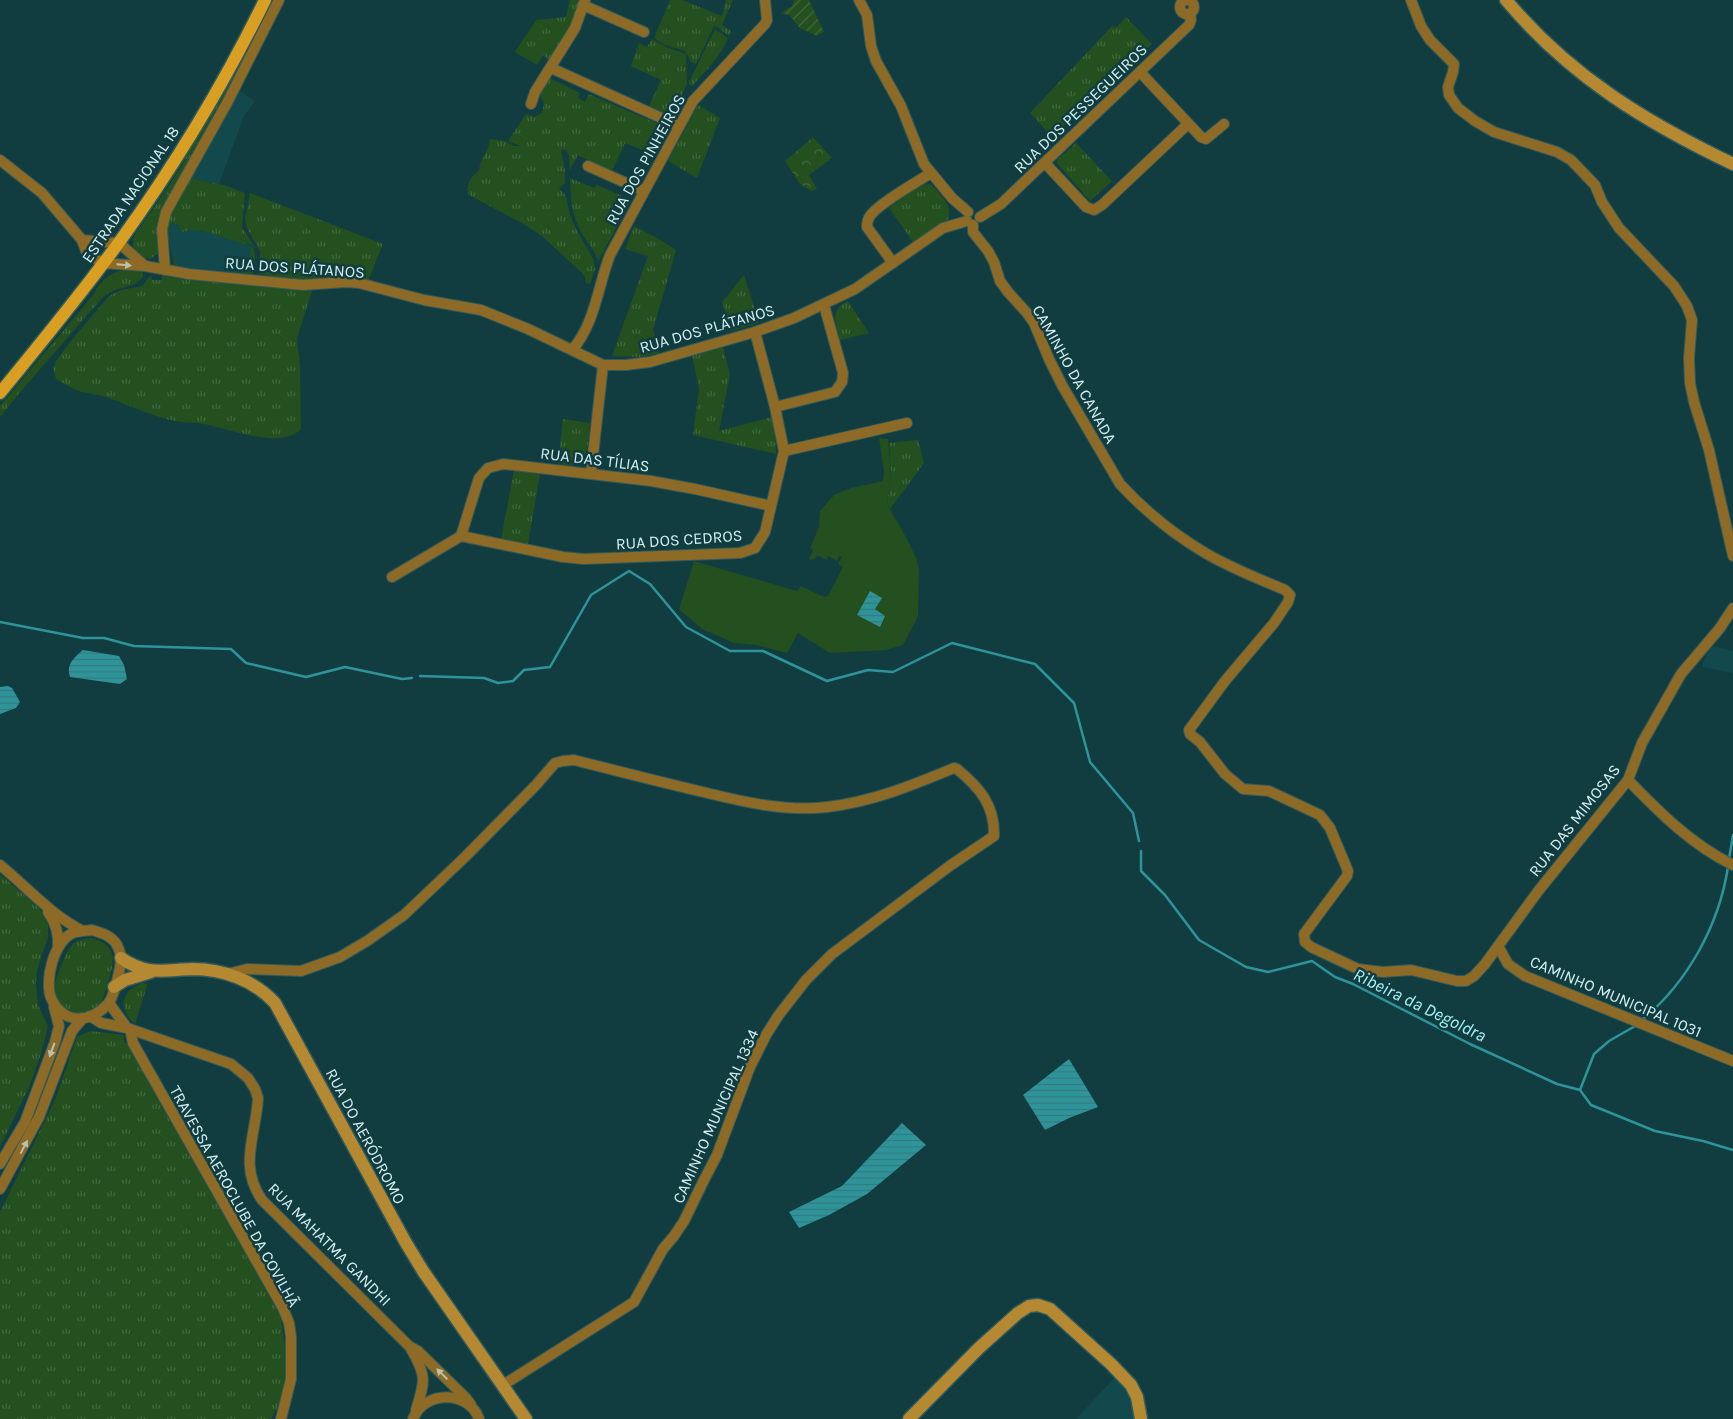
<svg xmlns="http://www.w3.org/2000/svg" width="1733" height="1419" font-family="Karla,sans-serif">
<style>
.built{fill:#11494c}
.grass{fill:url(#grass-tufts)}
.forest{fill:url(#forest-crowns)}
.garden{fill:url(#garden-furrows)}
.pitch{fill:#244f1e}
.water{fill:url(#water-rules)}
.lines{fill:none;stroke-linecap:round;stroke-linejoin:round}
.stream{stroke:#2e949a;stroke-width:2.5}
.street-casing{stroke:#305a5c;stroke-width:12}
.secondary-casing{stroke:#305a5c;stroke-width:15}
.primary-casing{stroke:#305a5c;stroke-width:15}
.street{stroke:#8d6a26;stroke-width:10}
.secondary{stroke:#b58932;stroke-width:12}
.primary{stroke:#d89f22;stroke-width:12}
.oneway{fill:#bbc1ab}
.labels{text-anchor:middle;stroke-width:5;stroke-linejoin:round;paint-order:stroke}
.street-label{font-size:16px;fill:#d4f0f2;stroke:#113d40}
.water-label{font-size:18px;font-style:italic;fill:#a8f2f7;stroke:#113d40}
</style>
<defs>
<pattern id="grass-tufts" width="24" height="20" patternUnits="userSpaceOnUse" patternTransform="scale(1.25)"><rect width="24" height="20" fill="#244f1e"/><path d="M3 7l-1-3M5 7V3M7 7l1-3M15 17l-1-3M17 17v-4M19 17l1-3" fill="none" stroke="#43693f"/></pattern>
<pattern id="forest-crowns" width="20" height="18" patternUnits="userSpaceOnUse" patternTransform="scale(1.25)"><rect width="20" height="18" fill="#244f1e"/><path d="M2 6a3 3 0 1 1 6 0M12 15a3 3 0 1 1 6 0" fill="none" stroke="#43693f"/></pattern>
<pattern id="garden-furrows" width="10" height="10" patternUnits="userSpaceOnUse" patternTransform="scale(1.25)"><rect width="10" height="10" fill="#244f1e"/><path d="M-1 1l2-2M0 10L10 0M9 11l2-2" fill="none" stroke="#43693f"/></pattern>
<pattern id="water-rules" width="6" height="5" patternUnits="userSpaceOnUse" patternTransform="scale(1.25)"><rect width="6" height="5" fill="#2e949a"/><path d="M0 2.5h6" fill="none" stroke="#34797e"/></pattern>
</defs>
<rect width="100%" height="100%" fill="#113d40"/>
<g class="built">
<path d="M238 90 255 101 244 116 219 184 190 178Z"/>
<path d="M169 216 246 241 252 246 255 252 253 274H234L176 268 167 236Z"/>
<path d="M1712 646 1733 651V673L1702 667 1703 662Z"/>
<path d="M1116 1376 1128 1391 1132 1400 1135 1419H1076Z"/>
</g>
<g class="grass">
<path d="M267 0H274L223 101 161 211 158 221V253L151 259 144 258 133 247V239L136 233 156 205 181 167Z"/>
<path d="M570 0H580L569 28 549 60 543 55 537 65 515 52 536 20 566 17Z"/>
<path d="M670 0H682L722 16 726 0H733L722 25 731 31 729 36 716 26H714L696 64 691 62 685 51 665 45 654 38Z"/>
<path d="M1126 17 1152 44 1052 137 1030 113 1112 26 1116 28Z"/>
<path d="M715 29 728 38C720 57 706 71 692 86L689 84V82Z"/>
<path d="M652 39 666 47 686 54 687 84 672 117 649 106 661 80 631 66 639 43 647 47Z"/>
<path d="M550 78 580 93 578 98 585 102 589 94 663 126 664 128 650 153 625 143 612 171 578 155 570 170 569 156 566 150 561 149 565 171V183L559 188 566 196 570 215 577 231 593 258 595 269 590 284 586 283 585 277 582 273 542 236 522 223 469 195C464 185 473 175 479 170 480 159 489 151 490 139L505 141 513 146H521L508 141 526 114 534 117 542 113 544 104 540 94Z"/>
<path d="M698 105 720 118 697 178 668 161Z"/>
<path d="M1076 143 1112 181 1090 201 1057 163V160Z"/>
<path d="M190 178 224 185 245 193 242 227 255 248 253 247 255 256 253 275 216 272 246 273 247 264 251 263 250 249 253 246 246 241 234 237 247 242 246 245 201 230 196 231 190 229 184 232 180 230 178 224H175L172 222C165 232 171 259 180 268L175 267 168 236 169 215Z"/>
<path d="M570 178 594 188 597 185 631 200 598 262C596 252 588 244 583 235 571 215 571 201 570 178Z"/>
<path d="M928 184 932 185C940 195 954 206 948 220L913 242 889 208 921 185Z"/>
<path d="M250 193 383 244 368 281H303L259 274 260 251 247 228 245 219Z"/>
<path d="M634 226 657 238 676 250 653 330 659 353 642 357 612 356 648 256 625 249Z"/>
<path d="M132 269C137 270 145 270 143 277 134 289 115 286 103 297L21 391 0 417V406L93 295C101 278 114 270 132 269Z"/>
<path d="M151 275 152 280H162V276L233 283 313 288 297 338 300 366 301 429C282 450 229 429 205 424 195 422 185 423 175 421 152 416 131 406 109 398 100 395 92 394 83 392 74 390 64 383 56 379L53 368 56 361 70 342 109 296 121 290 142 286Z"/>
<path d="M744 275 759 323 731 331 722 302Z"/>
<path d="M848 301 869 333 840 340C837 323 828 310 848 301Z"/>
<path d="M723 347 730 374 719 431 771 417 775 431 776 454 693 435 699 389 692 356Z"/>
<path d="M563 419 590 423C588 434 590 458 578 464 572 467 564 465 558 464Z"/>
<path d="M918 440 924 463 890 509 887 504 891 476 889 443Z"/>
<path d="M514 470 540 474 528 544 501 540Z"/>
<path d="M0 874 40 909 48 924V937L37 970 36 983 38 1005 48 1026 42 1051 29 1087 0 1147Z"/>
<path d="M90 938C119 944 115 963 107 985 105 992 103 1002 98 1007 86 1018 72 1016 61 1005 56 999 54 992 55 984 57 975 66 951 72 945 77 940 83 939 90 938Z"/>
<path d="M143 983 147 984V986L135 1024C117 1008 121 990 143 983Z"/>
<path d="M90 1031 124 1035V1042L137 1048V1056L147 1080 280 1315 288 1364 281 1402 271 1419H0V1212L55 1100 77 1037Z"/>
</g>
<path class="forest" d="M813 137 832 158 809 175 817 189 811 191 800 184 785 161Z"/>
<path class="garden" d="M794 0H809L824 32 817 36 800 28 789 15 781 13 792 6Z"/>
<path class="pitch" d="M879 438 888 439 891 477 887 504 907 539 916 558 919 569 918 616 903 645 886 650 830 653 798 633 787 653 756 645 734 643 702 629 679 609 694 561 797 591 801 586 824 597 828 596 843 567 838 564 842 557 839 556 837 561 828 556 826 560 817 555 814 560 812 559 811 561 809 559 813 550 810 548 819 527 820 511 834 495 851 488 883 481 884 472Z"/>
<g class="water">
<path d="M870 591 882 598 875 609 885 616 880 627 857 615Z"/>
<path d="M83 650 119 656 124 665 127 679 120 684 70 677C66 665 73 658 83 650Z"/>
<path d="M8 686 12 688 20 702 16 708 0 714V687Z"/>
<path d="M1069 1059 1098 1107 1069 1118 1045 1130 1023 1095Z"/>
<path d="M902 1123 926 1145 867 1194 829 1215 799 1228 789 1212 842 1186Z"/>
</g>
<g class="lines">
<g class="stream">
<path d="M0 622 83 638H104L134 646 231 649 246 663 306 677 345 667 402 679 412 678"/>
<path d="M420 676 484 678 498 683 513 681 524 670 550 667 591 595 629 571 650 584 686 627 730 651H763L827 681 868 670 893 672 952 643 1035 664 1074 703 1090 762 1133 813 1139 841"/>
<path d="M1141 851V871L1165 895 1199 940 1246 967 1268 972 1312 961 1335 977 1353 984 1470 1044 1557 1084 1580 1090 1591 1105 1655 1131 1703 1141 1733 1150"/>
<path d="M1729 859 1733 835"/>
<path d="M1642 1020C1688 982 1719 925 1728 867"/>
<path d="M1580 1090 1594 1054 1609 1041 1637 1025"/>
</g>
<g class="street-casing">
<g id="street">
<circle cx="1187" cy="7" r="7"/>
<path d="M859 0 867 15 871 46 876 61 901 106 924 164 952 198 968 212"/>
<path d="M1411 0 1421 26 1430 40 1454 64 1453 72 1448 87 1449 95 1458 108 1475 121 1494 132 1557 152 1571 160 1595 185 1602 202 1619 228 1674 286 1687 306 1692 320 1689 358 1690 383 1694 402 1709 450 1733 556"/>
<path d="M583 5 644 32"/>
<path d="M551 68 679 126"/>
<path d="M1140 72 1201 137 1206 139 1224 124"/>
<path d="M531 104 535 92 575 28 585 0"/>
<path d="M0 160 42 193 82 240 86 251 93 257 102 263 145 266 189 274 303 285 346 282 359 283 424 300 481 310 528 329 603 365H626L650 362 755 332 794 318 855 289 943 228 967 221"/>
<path d="M1045 163 1086 207 1094 210 1102 205 1188 124"/>
<path d="M588 166 644 191"/>
<path d="M980 217 1001 204 1189 25 1191 20 1190 14"/>
<path d="M973 225V232L988 251 994 262 1000 281 1008 292 1027 313 1034 323 1049 359 1063 387 1120 484C1144 510 1176 536 1207 554 1231 568 1259 579 1285 590L1290 595 1288 602 1274 623 1225 681 1189 730 1190 734 1200 742 1225 774 1243 789 1269 791 1320 815 1330 828 1348 871 1347 876 1304 934 1305 942 1311 947 1358 969 1383 972 1411 970 1457 981H1466L1474 976 1485 964 1539 890 1628 780 1642 743 1681 674 1720 628 1733 608"/>
<path d="M82 240 119 243 145 266"/>
<path d="M893 263 867 227C867 223 867 220 870 216 878 204 917 182 931 173"/>
<path d="M165 270 162 229 166 212 227 103 279 0"/>
<path d="M572 350C595 324 598 286 610 255L693 101 765 24 767 20 765 0"/>
<path d="M775 407 835 392 842 382 843 373 824 305"/>
<path d="M784 451 907 423"/>
<path d="M591 473 603 365"/>
<path d="M461 536 479 478 488 468 503 464 651 481 695 489 771 506"/>
<path d="M392 577 461 536 563 557 584 559 740 553 755 548 765 532 784 451 775 407 755 332"/>
<path d="M1628 780C1660 813 1692 845 1733 865"/>
<path d="M0 865C28 888 51 915 83 931"/>
<path d="M48 912C56 923 59 933 58 947"/>
<path d="M92 930C102 933 112 936 117 945 119 949 121 956 121 960 120 970 114 997 108 1004 90 1023 65 1025 52 1000 43 983 54 940 73 933 78 931 86 931 92 930Z"/>
<path d="M1498 946 1508 964 1525 976 1733 1061"/>
<path d="M227 974 247 969 301 971 340 957 367 941 404 915 465 857 536 785 555 763 563 761 574 760C617 771 660 782 703 792 744 802 786 812 827 807 872 802 913 785 954 768L957 769C979 787 995 805 994 836L951 865 832 954 806 980 778 1016 766 1035 750 1067 717 1155 704 1180 684 1221 674 1236 663 1249 634 1302 503 1385"/>
<path d="M109 1003 127 1028"/>
<path d="M90 1016 101 1023 127 1028 231 1064 248 1078 255 1089 258 1098C256 1136 238 1165 262 1200L409 1346 418 1351 466 1398 471 1405"/>
<path d="M130 1029 133 1043 266 1278 283 1308 289 1323 291 1337V1379L281 1419"/>
<path d="M0 1164 25 1122 55 1042 59 1026 54 1007"/>
<path d="M0 1189 39 1117 72 1031 83 1018"/>
<path d="M411 1349C427 1376 425 1381 416 1410"/>
<path d="M413 1419C424 1390 469 1390 479 1419"/>
</g>
</g>
<g class="secondary-casing">
<g id="secondary">
<path d="M1506 0C1570 76 1645 122 1733 164"/>
<path d="M121 958C147 976 163 970 192 969 223 969 254 980 275 1003L406 1243 423 1271 526 1419"/>
<path d="M114 987 125 980 151 972"/>
<path d="M909 1419 979 1348 1018 1313 1029 1306 1038 1305 1050 1309 1111 1364 1131 1385 1137 1397 1141 1419"/>
</g>
</g>
<g class="primary-casing">
<path id="primary" d="M0 393C41 343 82 293 120 241 175 165 224 84 265 0"/>
</g>
<use href="#street" class="street"/>
<use href="#secondary" class="secondary"/>
<use href="#primary" class="primary"/>
</g>
<defs><path id="oneway-solid" d="M-6-.8H1V-3.2L6.5 0L1 3.2V.8H-6Z" transform="scale(1.25)"/></defs>
<g class="oneway">
<use href="#oneway-solid" transform="translate(124 265) rotate(5)"/>
<use href="#oneway-solid" transform="translate(52 1050) rotate(110)"/>
<use href="#oneway-solid" transform="translate(24 1147) rotate(-62)"/>
<use href="#oneway-solid" transform="translate(442 1374) rotate(-136)"/>
</g>
<g class="labels">
<g class="street-label">
<text transform="translate(1080 108) rotate(-44)" y="6">RUA DOS PESSEGUEIROS</text>
<text transform="translate(645 159) rotate(-61)" y="6">RUA DOS PINHEIROS</text>
<text transform="translate(130 194) rotate(-56)" y="6">ESTRADA NACIONAL 18</text>
<text transform="translate(295 267) rotate(4)" y="6">RUA DOS PLÁTANOS</text>
<text transform="translate(707 328) rotate(-16)" y="6">RUA DOS PLÁTANOS</text>
<text transform="translate(1075 374) rotate(61)" y="6">CAMINHO DA CANADA</text>
<text transform="translate(595 459) rotate(7)" y="6">RUA DAS TÍLIAS</text>
<text transform="translate(679 539) rotate(-4)" y="6">RUA DOS CEDROS</text>
<text transform="translate(1574 820) rotate(-52)" y="6">RUA DAS MIMOSAS</text>
<text transform="translate(1616 996) rotate(23)" y="6">CAMINHO MUNICIPAL 1031</text>
<text transform="translate(715 1116) rotate(-66)" y="6">CAMINHO MUNICIPAL 1334</text>
<text transform="translate(366 1136) rotate(62)" y="6">RUA DO AERÓDROMO</text>
<text transform="translate(235 1196) rotate(61)" y="6">TRAVESSA AEROCLUBE DA COVILHÃ</text>
<text transform="translate(330 1244) rotate(45)" y="6">RUA MAHATMA GANDHI</text>
</g>
<g class="water-label">
<text transform="translate(1420 1005) rotate(26)" y="6">Ribeira da Degoldra</text>
</g>
</g>
</svg>
